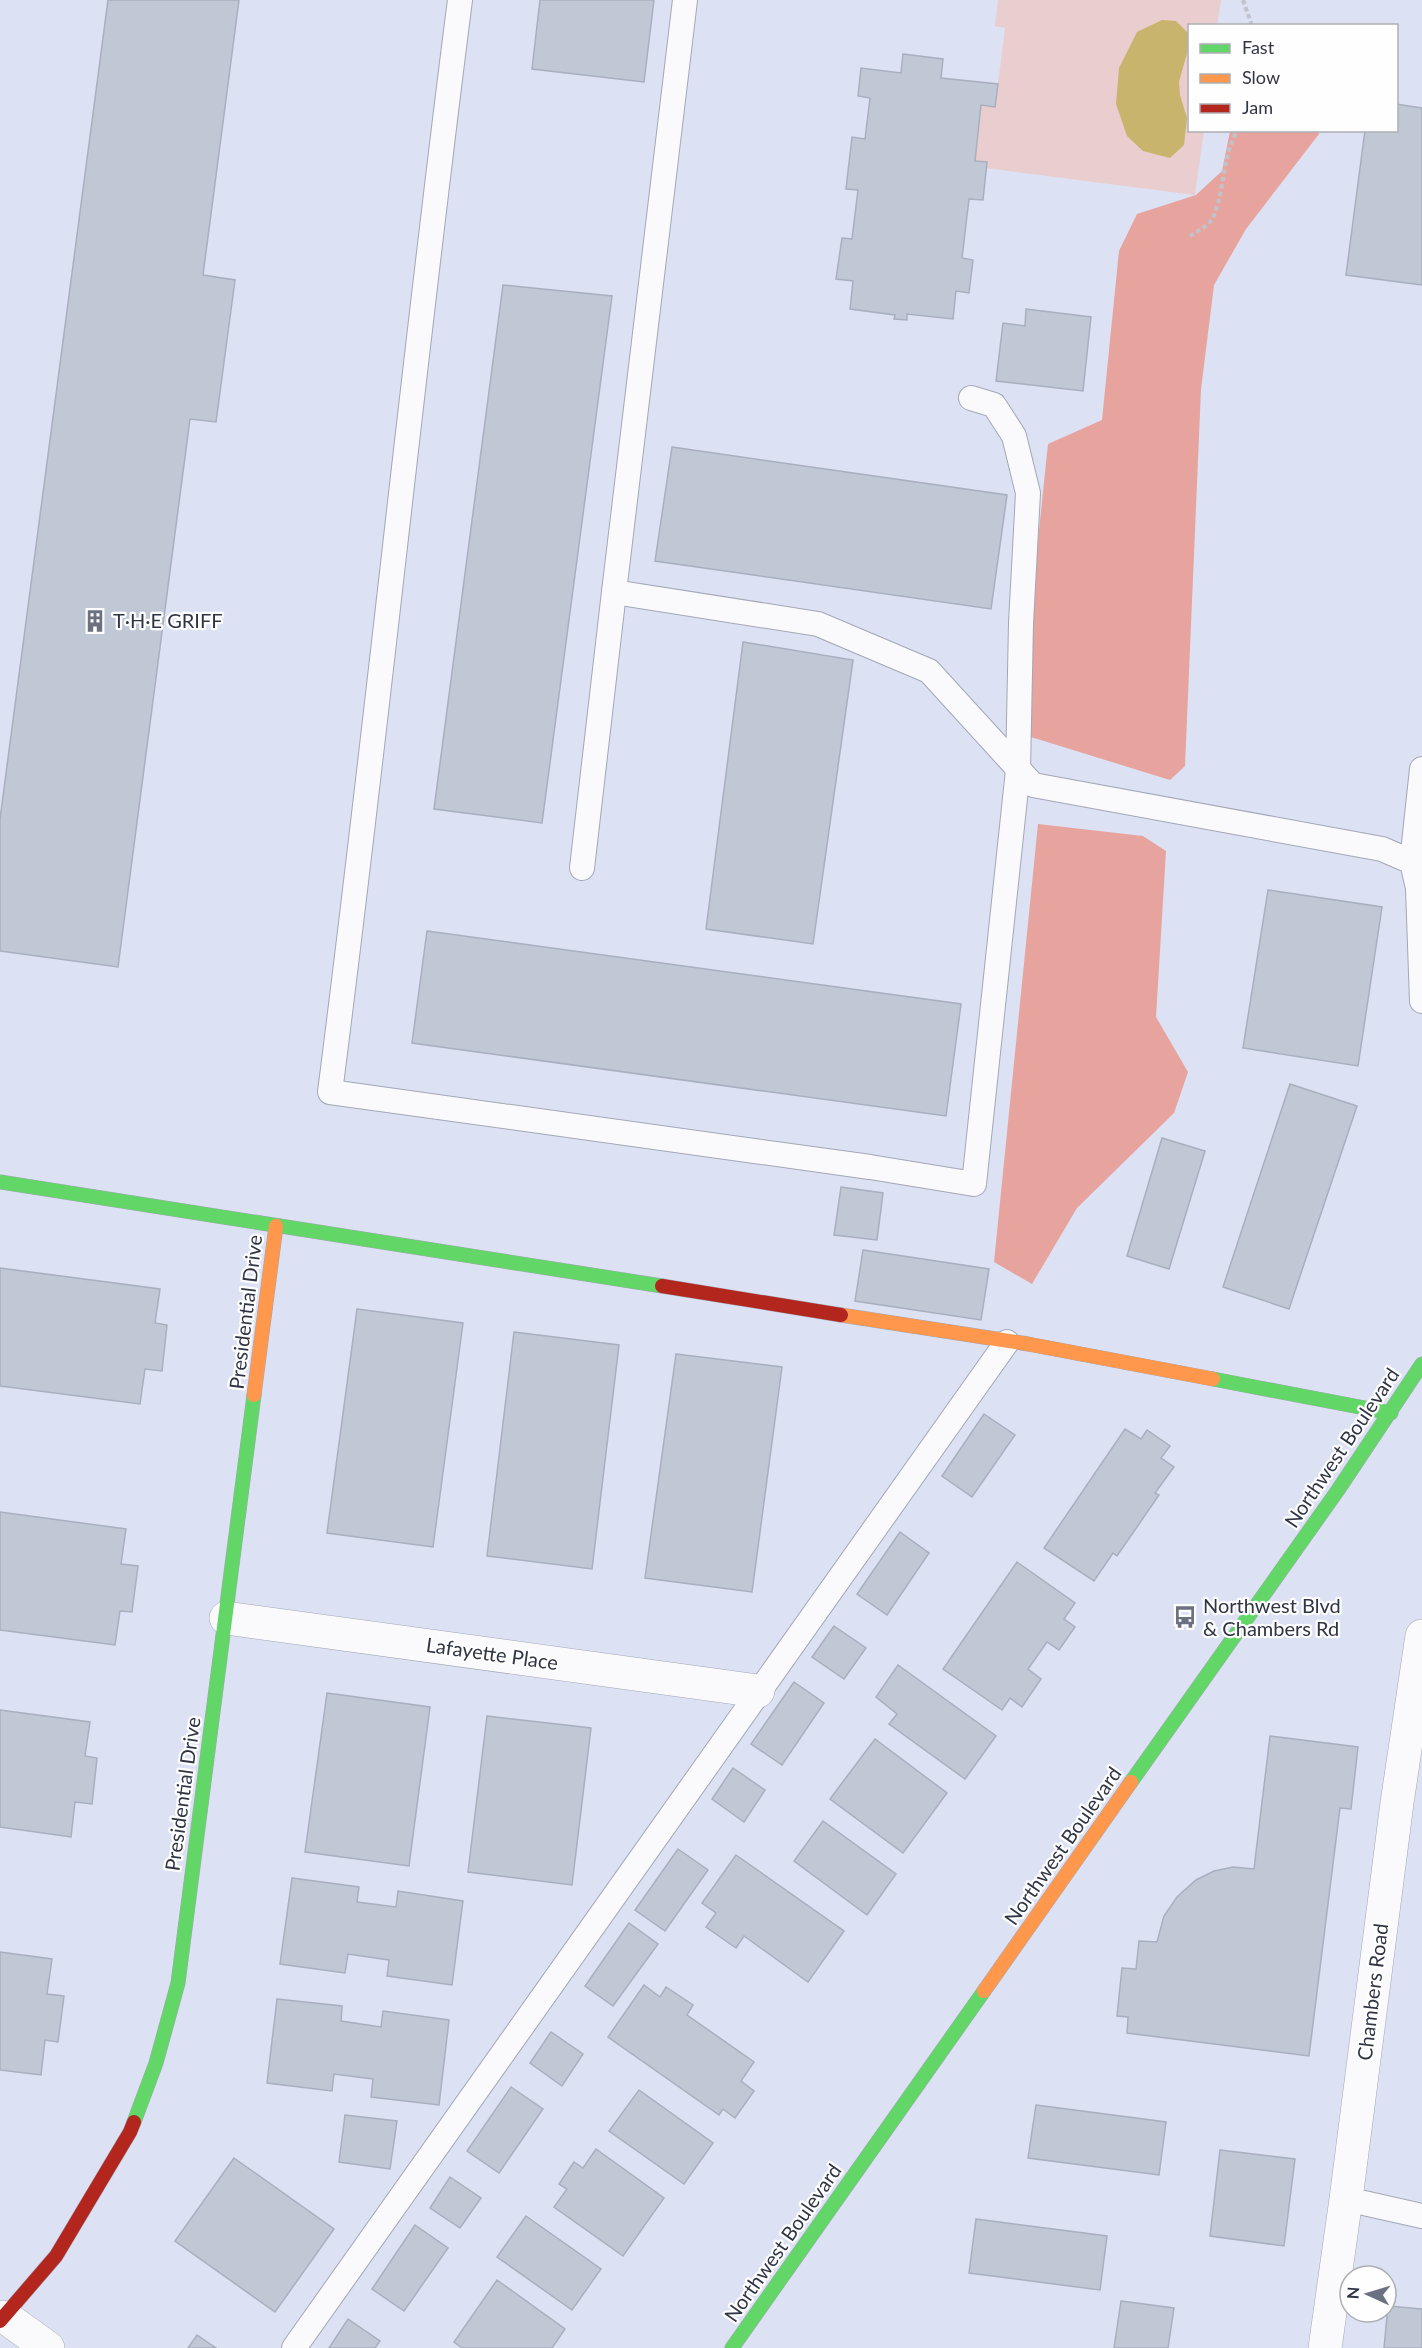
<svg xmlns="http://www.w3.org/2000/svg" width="1422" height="2348" font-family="Lato,sans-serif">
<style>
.green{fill:#eacdce}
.forest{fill:#e7a39e}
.water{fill:#c8b46d}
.building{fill:#c0c8d6;stroke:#a8afbe;stroke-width:1.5}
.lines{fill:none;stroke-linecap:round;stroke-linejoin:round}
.lane-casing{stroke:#a3a7b6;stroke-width:26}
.street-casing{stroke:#a3a7b6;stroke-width:34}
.fast-casing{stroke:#a3a7b6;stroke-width:15}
.slow-casing{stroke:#a3a7b6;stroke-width:15}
.jam-casing{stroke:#a3a7b6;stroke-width:15}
.path{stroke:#c1c3cb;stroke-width:4;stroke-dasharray:4.5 3;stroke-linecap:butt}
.lane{stroke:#fafafd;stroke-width:24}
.street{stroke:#fafafd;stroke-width:33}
.fast{stroke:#63d668;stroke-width:14}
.slow{stroke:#ff974d;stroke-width:14}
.jam{stroke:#b3261e;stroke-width:14}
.labels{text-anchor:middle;stroke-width:4.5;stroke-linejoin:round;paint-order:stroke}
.poi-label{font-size:20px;fill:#303545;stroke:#fefefe;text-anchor:start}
.street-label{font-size:20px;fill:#303545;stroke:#fefefe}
</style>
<rect width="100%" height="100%" fill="#dce1f3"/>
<path class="green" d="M998 0H1221L1217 25 1190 26V130L1204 131 1195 195 986 168V162L975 161 981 105 995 107 1005 28 995 26Z"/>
<g class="forest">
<path d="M1230 131H1319V134L1246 229 1214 285 1201 389 1185 766 1170 780 1018 733 1048 444 1102 420 1119 251 1137 214 1196 195 1222 171Z"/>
<path d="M1038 824 1143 836 1166 851 1156 1017 1188 1072 1174 1113 1077 1208 1032 1284 994 1262Z"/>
</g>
<path class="water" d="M1162 20 1176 21 1189 34V46L1179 82 1180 95 1187 118 1184 145 1170 158 1143 151 1127 136 1116 104 1119 68 1137 32Z"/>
<g class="building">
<path d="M108 0H239L203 275 235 280 216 422 190 419 118 967 0 951V819Z"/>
<path d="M540 0H654L644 82 532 69Z"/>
<path d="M903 54 943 59 941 78 998 84 995 107 981 105 975 161 987 162 983 200 969 199 962 258 973 260 969 293 956 291 953 319 907 314V320L894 319 895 315 850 309 853 281 836 279 842 238 852 239 858 190 846 189 852 137 865 139 870 98 858 96 861 68 901 73Z"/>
<path d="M1396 104 1422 108V285L1346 275 1365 130H1396Z"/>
<path d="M503 285 612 296 542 823 434 809Z"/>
<path d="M1026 309 1091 317 1083 391 996 381 1003 323 1025 326Z"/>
<path d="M672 447 1007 495 991 609 655 561Z"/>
<path d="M743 642 853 660 813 944 706 929Z"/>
<path d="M1268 890 1382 907 1358 1066 1243 1048Z"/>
<path d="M427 931 961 1004 946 1116 412 1043Z"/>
<path d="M1290 1084 1357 1106 1289 1309 1223 1287Z"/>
<path d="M1162 1138 1205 1151 1169 1269 1127 1256Z"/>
<path d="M841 1187 883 1193 877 1240 834 1235Z"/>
<path d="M863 1250 989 1269 981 1320 855 1301Z"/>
<path d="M0 1268 160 1289 155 1323 167 1325 162 1371 145 1369 140 1404 0 1386Z"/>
<path d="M357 1309 463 1323 433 1547 327 1533Z"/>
<path d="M514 1332 619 1345 592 1569 487 1556Z"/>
<path d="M676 1354 782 1367 752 1592 645 1578Z"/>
<path d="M984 1414 1015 1435 972 1497 942 1476Z"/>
<path d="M1125 1429 1141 1439 1147 1430 1170 1446 1161 1458 1174 1467 1155 1493 1159 1495 1117 1556 1113 1553 1094 1581 1044 1548Z"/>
<path d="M0 1512 126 1529 121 1564 138 1566 132 1612 120 1611 115 1645 0 1630Z"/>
<path d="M900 1532 929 1553 887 1615 857 1594Z"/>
<path d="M1017 1562 1075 1603 1064 1619 1075 1627 1059 1650 1047 1642 1028 1669 1041 1679 1022 1707 1010 1698 1002 1710 943 1669Z"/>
<path d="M834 1626 866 1648 844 1679 812 1657Z"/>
<path d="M898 1665 996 1736 965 1779 889 1724 897 1714 876 1697Z"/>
<path d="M794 1682 824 1703 782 1765 751 1744Z"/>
<path d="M327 1693 430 1707 409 1866 305 1852Z"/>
<path d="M0 1710 90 1722 85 1756 97 1758 92 1804 75 1802 71 1837 0 1827Z"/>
<path d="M487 1716 591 1728 572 1885 468 1872Z"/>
<path d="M1270 1736 1358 1747 1351 1809 1340 1808 1309 2056 1127 2033 1128 2017 1117 2016 1122 1968 1136 1969 1139 1941 1157 1942 1164 1916 1177 1897 1196 1880 1214 1871 1233 1867 1254 1869Z"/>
<path d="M875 1739 947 1793 903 1853 830 1799Z"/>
<path d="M733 1768 765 1790 744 1822 712 1799Z"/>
<path d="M823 1821 896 1874 867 1915 794 1861Z"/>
<path d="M678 1849 708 1870 665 1931 635 1910Z"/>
<path d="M736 1855 844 1931 808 1982 744 1936 736 1948 706 1927 716 1913 702 1903Z"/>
<path d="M292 1878 359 1887 357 1902 396 1907 398 1891 463 1901 452 1985 387 1976 389 1960 348 1954 345 1973 280 1964Z"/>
<path d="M629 1923 658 1944 613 2006 585 1986Z"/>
<path d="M0 1952 52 1959 47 1994 64 1996 58 2042 45 2040 41 2075 0 2070Z"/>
<path d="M644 1985 660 1997 666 1987 693 2005 687 2015 754 2062 741 2081 754 2091 735 2118 723 2109 719 2115 608 2037Z"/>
<path d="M277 1999 342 2006 341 2021 381 2027 383 2011 449 2020 439 2105 371 2097 373 2079 334 2074 332 2091 267 2083Z"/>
<path d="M551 2032 583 2054 562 2086 530 2063Z"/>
<path d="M511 2087 543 2109 499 2173 467 2151Z"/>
<path d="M639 2090 713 2143 684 2184 609 2131Z"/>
<path d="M1036 2105 1166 2122 1159 2175 1028 2158Z"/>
<path d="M345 2115 397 2121 390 2169 339 2162Z"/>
<path d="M596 2149 664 2198 623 2256 554 2207 567 2189 559 2184 574 2162 583 2168Z"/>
<path d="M1220 2150 1295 2159 1284 2246 1210 2236Z"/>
<path d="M234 2158 334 2229 275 2312 175 2241Z"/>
<path d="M450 2177 481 2198 460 2228 430 2208Z"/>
<path d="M526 2216 601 2269 572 2310 497 2257Z"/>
<path d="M976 2219 1107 2236 1100 2290 969 2273Z"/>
<path d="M415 2225 448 2248 404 2311 372 2289Z"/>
<path d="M497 2280 565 2329 552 2348H462L454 2342Z"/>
<path d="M1121 2301 1174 2308 1168 2348H1114Z"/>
<path d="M1388 2306 1422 2309V2348H1384Z"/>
<path d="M348 2319 380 2341 375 2348H329Z"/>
<path d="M197 2335 216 2348H188Z"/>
</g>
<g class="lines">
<g class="lane-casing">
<g id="lane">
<path d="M460 0C413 364 377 729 330 1092L870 1167 974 1184 1018 770 1021 623 1028 493 1014 436 994 405 971 398"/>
<path d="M685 0 614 592 818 624 929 671 1033 785 1382 849 1412 862 1418 888 1422 1001"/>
<path d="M1422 769 1412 862 1422 864"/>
<path d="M582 868 614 592"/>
<path d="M1346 2199 1422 2216"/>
<path d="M294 2348 1007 1342"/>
</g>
</g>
<g class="street-casing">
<g id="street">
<path d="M226 1618 758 1691"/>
<path d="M5 2317 48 2348"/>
<path d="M1325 2348 1346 2199 1397 1803 1422 1636"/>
</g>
</g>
<g class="fast-casing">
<g id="fast">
<path d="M0 1182 662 1286"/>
<path d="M1213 1379 1391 1413"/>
<path d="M1131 1782 1338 1490 1422 1364"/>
<path d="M134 2122 156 2063 178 1983 254 1395"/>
<path d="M732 2348 984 1991"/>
</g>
</g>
<g class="slow-casing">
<g id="slow">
<path d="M841 1315 1028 1344 1213 1379"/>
<path d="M254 1395 276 1226"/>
<path d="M984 1991 1131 1782"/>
</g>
</g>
<g class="jam-casing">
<g id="jam">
<path d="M662 1286 841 1315"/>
<path d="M0 2321 56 2256 130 2132 134 2122"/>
</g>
</g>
<g class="path">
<path d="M1243 0 1252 26"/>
<path d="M1190 236C1196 232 1204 228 1209 223 1224 208 1221 154 1238 130"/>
</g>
<use href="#lane" class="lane"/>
<use href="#street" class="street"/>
<use href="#fast" class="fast"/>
<use href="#slow" class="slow"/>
<use href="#jam" class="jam"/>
</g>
<defs>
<g id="building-bare" transform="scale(1.8)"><path d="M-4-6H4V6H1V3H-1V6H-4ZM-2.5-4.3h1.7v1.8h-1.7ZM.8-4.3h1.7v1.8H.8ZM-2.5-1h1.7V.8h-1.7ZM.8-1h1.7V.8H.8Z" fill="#6c7182" stroke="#fefefe" stroke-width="2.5" paint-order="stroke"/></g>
<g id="bus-bare" transform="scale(1.8)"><path d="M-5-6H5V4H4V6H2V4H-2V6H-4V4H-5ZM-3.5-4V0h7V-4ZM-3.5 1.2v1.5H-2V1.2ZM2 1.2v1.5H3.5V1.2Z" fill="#6c7182" stroke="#fefefe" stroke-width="2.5" paint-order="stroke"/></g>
</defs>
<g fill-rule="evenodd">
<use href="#building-bare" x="95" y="621"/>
<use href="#bus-bare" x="1185" y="1617"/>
</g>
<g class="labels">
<g class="poi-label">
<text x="113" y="628">T·H·E GRIFF</text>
<text x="1203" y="1613">Northwest Blvd<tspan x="1203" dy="23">&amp; Chambers Rd</tspan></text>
</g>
<g class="street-label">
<text transform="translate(246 1312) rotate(-83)" y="7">Presidential Drive</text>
<text transform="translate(1342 1448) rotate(-56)" y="7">Northwest Boulevard</text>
<text transform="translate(492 1654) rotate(8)" y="7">Lafayette Place</text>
<text transform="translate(183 1794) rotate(-82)" y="7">Presidential Drive</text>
<text transform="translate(1063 1846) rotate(-55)" y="7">Northwest Boulevard</text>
<text transform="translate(1373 1992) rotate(-83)" y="7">Chambers Road</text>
<text transform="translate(783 2243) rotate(-55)" y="7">Northwest Boulevard</text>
</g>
</g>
<rect x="1188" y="24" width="210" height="108" fill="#fefefe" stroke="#acaeb4" stroke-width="1.5"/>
<rect x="1200" y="44" width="30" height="9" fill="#63d668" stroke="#acaeb4" stroke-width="1.5"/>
<text x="1242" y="54" font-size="18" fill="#303545">Fast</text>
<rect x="1200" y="74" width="30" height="9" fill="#ff974d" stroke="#acaeb4" stroke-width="1.5"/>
<text x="1242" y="84" font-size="18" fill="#303545">Slow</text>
<rect x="1200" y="104" width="30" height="9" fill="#b3261e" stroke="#acaeb4" stroke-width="1.5"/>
<text x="1242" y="114" font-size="18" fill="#303545">Jam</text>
<g transform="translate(1368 2294) rotate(274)"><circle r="28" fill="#fefefe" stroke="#acaeb4" stroke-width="1.5"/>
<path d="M0-4.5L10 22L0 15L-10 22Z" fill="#6c7182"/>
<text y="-9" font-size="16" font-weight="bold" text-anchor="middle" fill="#303545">N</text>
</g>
</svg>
